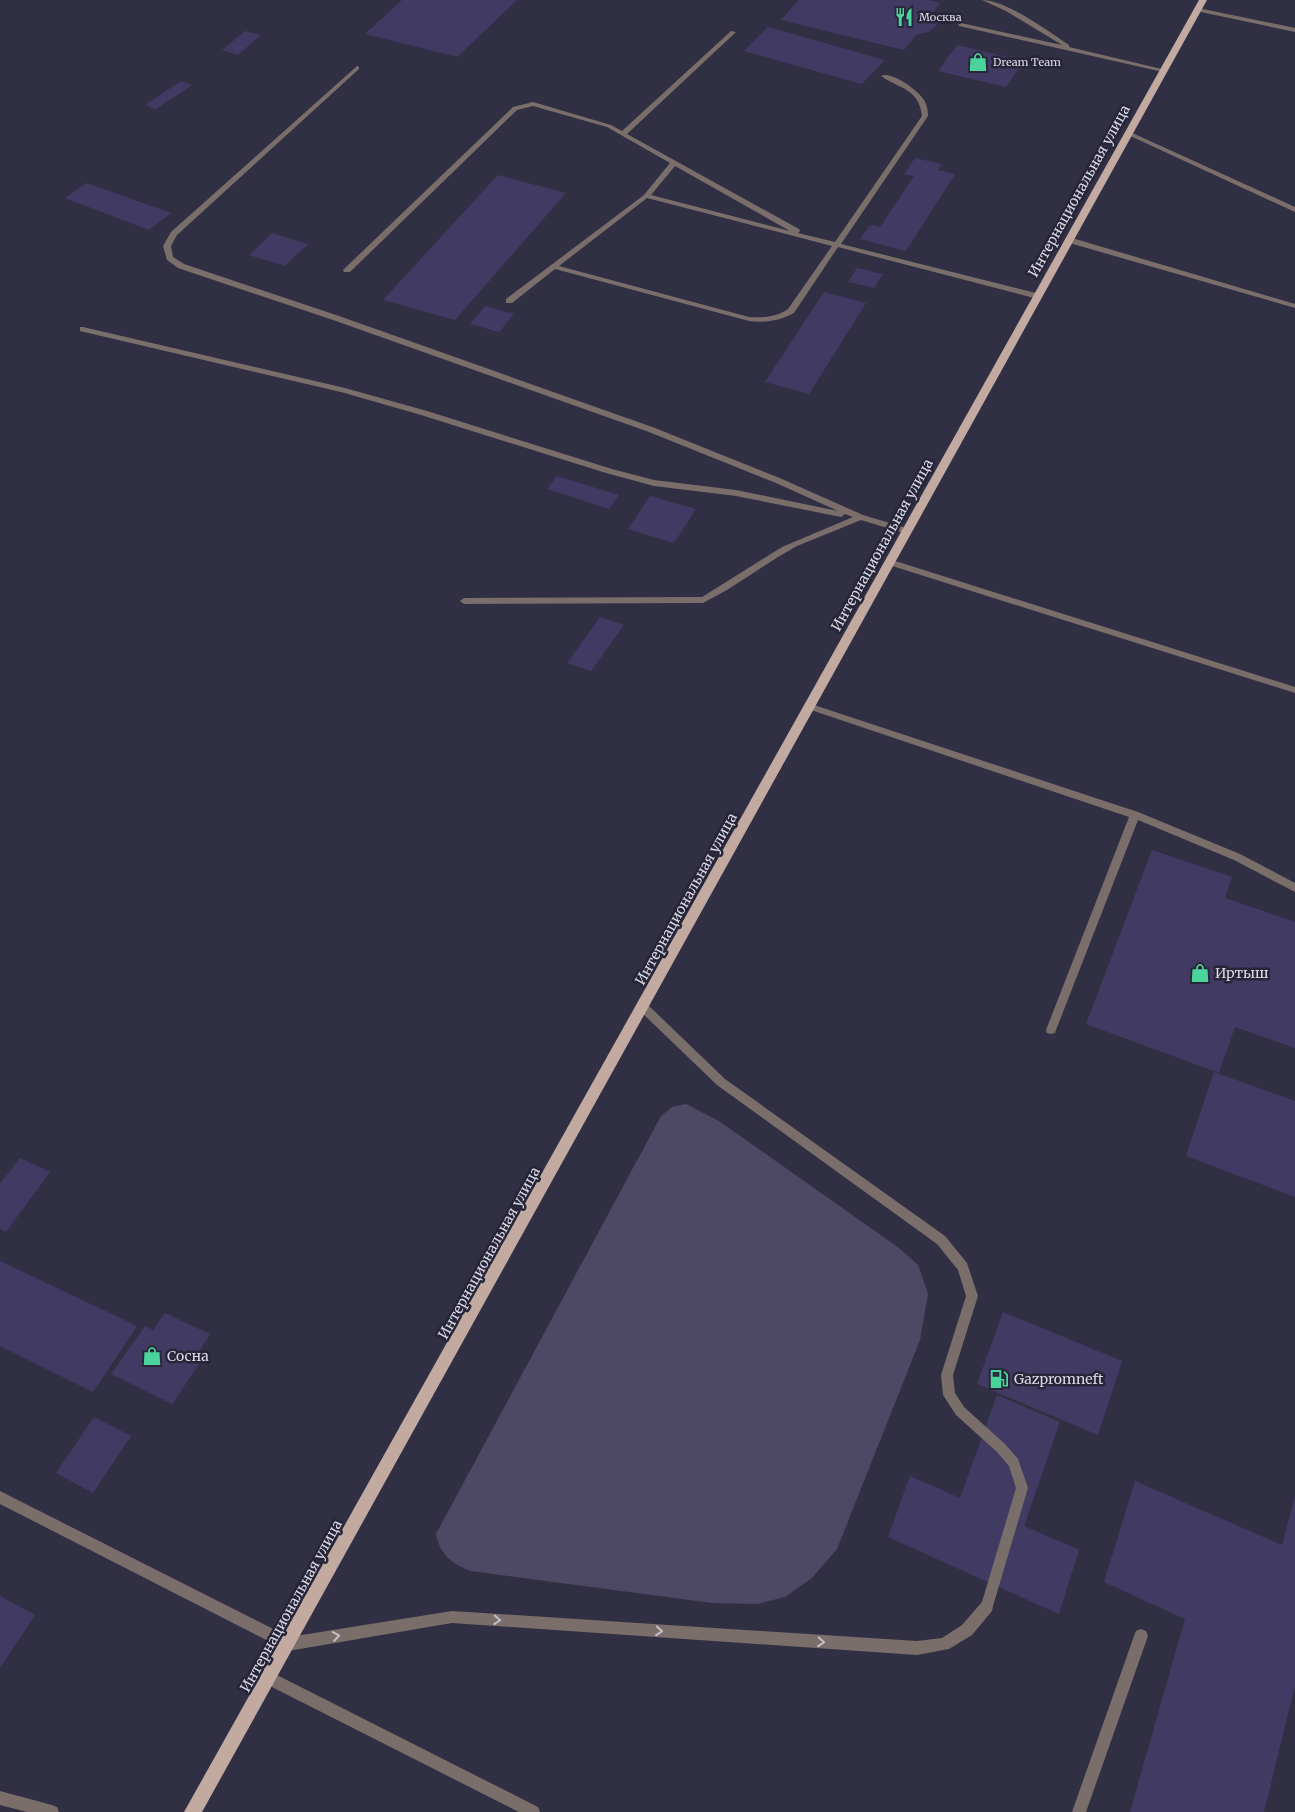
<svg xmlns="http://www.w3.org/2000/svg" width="1295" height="1812" font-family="Merriweather,serif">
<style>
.green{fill:#4d4965}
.building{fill:#413b64}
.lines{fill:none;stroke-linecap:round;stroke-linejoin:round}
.lane{fill:#7a6e6a;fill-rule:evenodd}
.primary{fill:#c2aaa1;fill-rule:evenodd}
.oneway{stroke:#c3bfc8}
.labels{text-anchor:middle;stroke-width:5;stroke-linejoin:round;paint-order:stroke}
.far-poi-label{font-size:11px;fill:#dbdae7;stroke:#272538;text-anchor:start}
.street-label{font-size:14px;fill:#dbdae7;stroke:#272538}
.poi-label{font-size:14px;fill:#dbdae7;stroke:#272538;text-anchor:start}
</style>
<rect width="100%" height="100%" fill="#312f43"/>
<path class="green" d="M686 1104 719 1121 899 1248 918 1265 928 1294 920 1340 837 1549 812 1578 785 1597 757 1604 712 1603 471 1571C452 1564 440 1555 436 1534L661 1116 672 1107Z"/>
<g class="building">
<path d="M402 0H517L457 57 365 34Z"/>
<path d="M799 0H928L940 3 932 13 936 16 937 25 928 32 916 35 904 50 781 20Z"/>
<path d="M768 27 885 60 862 84 744 51Z"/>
<path d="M245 31 261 35 238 55 222 50Z"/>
<path d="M957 45 1024 61 1006 87 938 71Z"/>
<path d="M181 81 192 85 156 109 145 105Z"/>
<path d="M915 158 942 164 938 170 955 174 906 251 860 239 870 225 880 227 914 176 904 174Z"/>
<path d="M498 175 566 193 455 320 383 300Z"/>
<path d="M87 183 171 213 149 230 65 198Z"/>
<path d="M272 233 308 244 285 266 249 255Z"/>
<path d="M857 268 883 274 874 288 848 282Z"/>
<path d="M824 292 866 303 809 394 765 382Z"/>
<path d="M485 306 514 314 499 332 470 324Z"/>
<path d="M557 476 619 495 609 509 547 489Z"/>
<path d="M650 496 696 509 674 543 628 529Z"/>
<path d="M600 617 624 625 591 671 567 663Z"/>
<path d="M1152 850 1232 877 1225 898 1295 922V1048L1235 1027 1219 1073 1086 1024Z"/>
<path d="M1214 1072 1295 1101V1197L1186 1156Z"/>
<path d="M20 1158 50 1172 6 1232 0 1229V1184Z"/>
<path d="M0 1261 137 1326 93 1392 0 1346Z"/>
<path d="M1003 1312 1122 1361 1098 1435 977 1384Z"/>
<path d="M165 1313 210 1334 194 1360 200 1363 172 1404 111 1374 145 1326 153 1330Z"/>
<path d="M997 1395 1060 1422 1024 1526 1079 1550 1059 1614 888 1537 910 1476 960 1498Z"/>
<path d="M94 1417 131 1436 93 1493 56 1473Z"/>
<path d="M1135 1481 1282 1545 1295 1496V1686L1264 1812H1130L1185 1619 1104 1582Z"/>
<path d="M0 1596 35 1615 0 1668Z"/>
</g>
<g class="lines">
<g class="lane">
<path d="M982 0C1006 0 1048 31 1069 45V47L1166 70 1163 72 959 26 958 25 961 23 1062 45 1006 11Z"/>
<path d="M1198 8 1295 28V32L1196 11 1195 10Z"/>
<path d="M731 31 736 32 627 134 799 229 800 231 798 233 835 242 922 116C919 88 899 89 881 76 891 70 919 91 924 100 927 105 928 110 928 116L841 244 1040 294V298H1034L838 247 794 313C779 321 765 323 749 321L555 269 512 303H506V299L644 195 670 163 607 127 533 106 517 110 350 272H344L343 270 513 107 533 102 611 125 622 131ZM675 166 790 231 651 195ZM647 198 832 246 788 309C776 317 764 318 749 317L559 266Z"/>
<path d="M357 66 359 67V69L177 235 171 246 173 257 184 264 339 316 655 428 782 479 863 515 910 529V533L907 534 861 520 797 546 778 557 727 590 703 603 464 604 460 601 464 598 702 597 782 547 853 517 845 514 841 517 736 496 654 486 606 473 421 415 341 392 80 331V327H83L345 388 427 411 612 469 654 480 736 490 838 511 776 483 649 432 333 320 178 268 167 260 163 246 171 232Z"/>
<path d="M1128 131 1295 207V212L1126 134V132Z"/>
<path d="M1066 238H1072L1295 304V308L1066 242Z"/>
<path d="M889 559 1295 687V693L886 564 885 562 886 560Z"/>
<path d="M811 704 1138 812 1240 854 1295 883V892L1234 860 1138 820 1056 1030 1055 1033 1051 1034 1047 1033 1046 1030 1129 817 808 709 806 707 808 705Z"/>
<path d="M643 1003 647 1004 725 1079 945 1236 967 1263 978 1296 953 1375 955 1393 964 1407 1005 1444 1018 1459 1028 1488 993 1606 992 1611 972 1635 949 1649 917 1655 452 1623 288 1651 0 1504V1491L289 1637 452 1611 917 1641 942 1638 962 1625 982 1602 1016 1488 1009 1466 997 1452 956 1415 943 1395 941 1375 966 1296 958 1270 937 1244 717 1085 639 1010 638 1007 639 1004Z"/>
<path d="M1141 1629 1146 1631 1148 1636 1086 1812H1072L1134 1636 1136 1631Z"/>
<path d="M269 1671 538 1807 540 1812H519L264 1683 262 1678 264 1673Z"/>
<path d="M0 1791 52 1805 57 1807 59 1812H27L0 1805Z"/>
</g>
<path class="primary" d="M1199 0H1207L202 1812H184Z"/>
</g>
<defs><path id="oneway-chevron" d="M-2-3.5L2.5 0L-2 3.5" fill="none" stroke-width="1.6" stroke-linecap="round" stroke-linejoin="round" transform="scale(1.25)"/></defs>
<g class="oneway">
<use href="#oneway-chevron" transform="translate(497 1620) rotate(4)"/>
<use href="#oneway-chevron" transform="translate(659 1631) rotate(4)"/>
<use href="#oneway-chevron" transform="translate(336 1636) rotate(-10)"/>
<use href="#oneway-chevron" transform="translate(821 1642) rotate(4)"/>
</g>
<defs>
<g id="restaurant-bare" transform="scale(1.5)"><path d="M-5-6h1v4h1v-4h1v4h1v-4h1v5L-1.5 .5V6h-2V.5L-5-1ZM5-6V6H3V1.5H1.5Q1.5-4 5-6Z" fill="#4ad49c" stroke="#272538" stroke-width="2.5" paint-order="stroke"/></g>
<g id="shop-bare" transform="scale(1.5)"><path d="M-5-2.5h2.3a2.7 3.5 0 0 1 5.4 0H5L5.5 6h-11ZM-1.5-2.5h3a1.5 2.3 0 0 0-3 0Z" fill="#4ad49c" stroke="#272538" stroke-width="2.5" paint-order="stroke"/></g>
<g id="fuel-bare" transform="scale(1.5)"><path d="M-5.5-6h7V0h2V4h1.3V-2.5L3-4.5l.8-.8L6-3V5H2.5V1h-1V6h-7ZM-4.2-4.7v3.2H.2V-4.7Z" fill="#4ad49c" stroke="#272538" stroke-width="2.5" paint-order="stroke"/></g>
</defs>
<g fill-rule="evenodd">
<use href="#restaurant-bare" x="904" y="17"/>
<use href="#shop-bare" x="978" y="62"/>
<use href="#shop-bare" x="1200" y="973"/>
<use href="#shop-bare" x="152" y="1356"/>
<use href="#fuel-bare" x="999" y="1379"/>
</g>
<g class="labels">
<g class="far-poi-label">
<text x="919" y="21">Москва</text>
<text x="993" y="66">Dream Team</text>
</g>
<g class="street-label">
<text transform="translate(1079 191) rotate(-61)" y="5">Интернациональная улица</text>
<text transform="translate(882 545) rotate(-61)" y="5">Интернациональная улица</text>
<text transform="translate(686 899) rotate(-61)" y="5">Интернациональная улица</text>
<text transform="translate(489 1253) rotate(-61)" y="5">Интернациональная улица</text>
<text transform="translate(291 1606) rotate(-61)" y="5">Интернациональная улица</text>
</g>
<g class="poi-label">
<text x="1215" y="978">Иртыш</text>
<text x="167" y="1361">Сосна</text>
<text x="1014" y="1384">Gazpromneft</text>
</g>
</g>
</svg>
